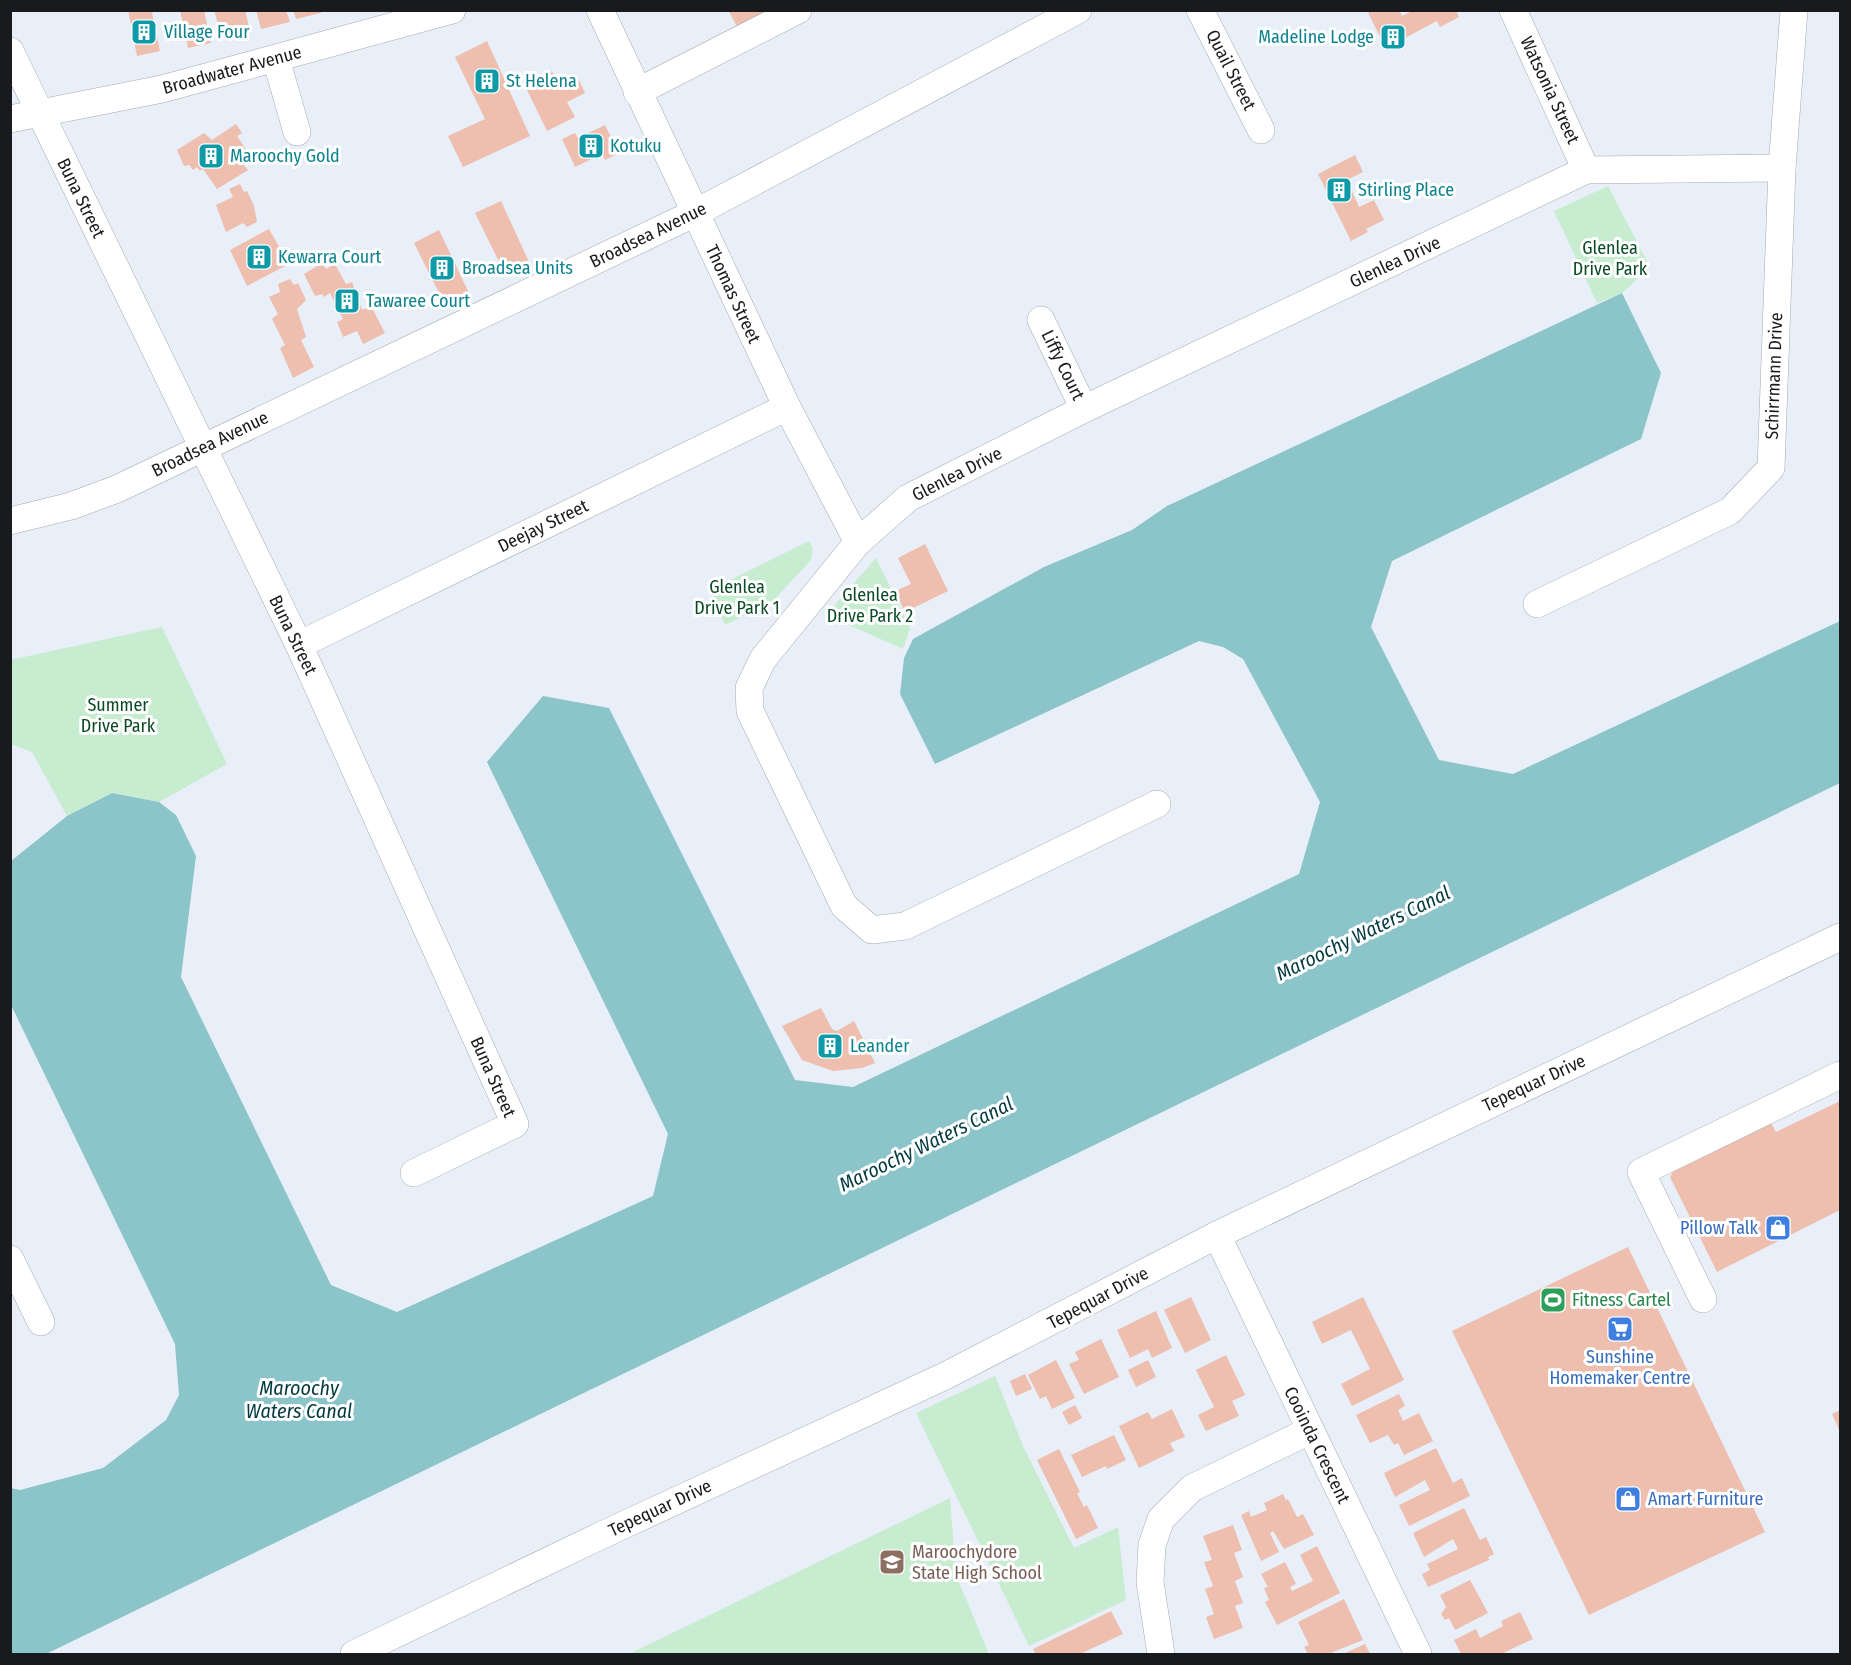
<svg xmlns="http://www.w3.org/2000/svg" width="1851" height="1665" font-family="'Fira Sans Condensed',sans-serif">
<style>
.green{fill:#c8ecd0}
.water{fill:#8bc4c9}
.building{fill:#eebeaf}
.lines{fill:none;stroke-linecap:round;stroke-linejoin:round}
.minor-casing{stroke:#a4aab2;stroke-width:28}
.minor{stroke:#fff;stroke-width:27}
.labels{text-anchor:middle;stroke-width:6;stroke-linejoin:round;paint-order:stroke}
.culture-label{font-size:18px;fill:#0d838f;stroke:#fff;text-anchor:start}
.street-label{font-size:18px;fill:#181a1d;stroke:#fff}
.park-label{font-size:18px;fill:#0a4a24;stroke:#fff}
.shop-label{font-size:18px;fill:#366cbe;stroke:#fff;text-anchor:end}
.leisure-label{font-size:18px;fill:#27864d;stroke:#fff;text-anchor:start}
.education-label{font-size:18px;fill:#785e54;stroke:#fff;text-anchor:start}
.water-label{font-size:20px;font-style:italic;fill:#023a3f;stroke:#fff}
</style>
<rect width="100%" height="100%" fill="#e9eff8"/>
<g class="green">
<path d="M1608 186 1650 267 1622 293 1597 303 1554 211Z"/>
<path d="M809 541 813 549 811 560 772 602 725 625 710 590Z"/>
<path d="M876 558 910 628 903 649 826 615Z"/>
<path d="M162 627 227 764 159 802 112 793 67 816 32 752 11 744 10 660Z"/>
<path d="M995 1376 1024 1448 1074 1548 1118 1527 1126 1600 1029 1646 916 1413Z"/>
<path d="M950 1498 956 1575 989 1654H629Z"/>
</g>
<path class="water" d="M1622 293 1661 373 1641 439 1392 561 1371 627 1439 760 1513 774 1840 621V783L46 1654H11V1488L20 1490 103 1468 166 1420 179 1395 175 1344 11 1005V861L67 816 112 793 159 802 176 815 196 856 181 977 331 1285 397 1312 653 1196 668 1134 487 762 543 696 609 708 795 1080 853 1087 1299 874 1320 802 1243 659 1223 647 1199 641 935 764 900 694 904 658 913 639 1044 567 1132 530 1167 506Z"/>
<g class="building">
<path d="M128 10H159L152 13 160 51 137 56Z"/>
<path d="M180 10H204L211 43 188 48Z"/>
<path d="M214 10H245L250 31 222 38Z"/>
<path d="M256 10H286L290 22 261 29Z"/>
<path d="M293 10H320L321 13 296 19Z"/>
<path d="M728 10H772L740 32Z"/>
<path d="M1372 10H1399L1402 16 1414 10H1456L1459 17 1440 27 1437 21 1386 48 1368 13Z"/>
<path d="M487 41 530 136 463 167 448 136 485 119 455 57Z"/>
<path d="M552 71 558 84 577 76 585 93 567 102 575 117 547 131 524 84Z"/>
<path d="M236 124 242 133 237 136 247 151 241 154 244 158 240 160 248 170 217 189 203 169 200 171 197 167 193 170 189 165 184 166 177 150 204 133 212 140Z"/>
<path d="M605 125 619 153 605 160 602 154 575 167 562 139 575 133 578 138Z"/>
<path d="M1355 155 1363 172 1347 180 1359 207 1374 200 1384 220 1366 229 1368 232 1351 241 1318 174Z"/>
<path d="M240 184 244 192 247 191 254 206 257 222 247 227 243 223 226 232 216 205 233 197 229 189Z"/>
<path d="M501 201 530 264 506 276 475 213Z"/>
<path d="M269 229 289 264 247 286 230 250Z"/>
<path d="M439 230 469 293 445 305 414 243Z"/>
<path d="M322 263 326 269 335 264 346 284 352 282 362 310 371 306 385 333 363 344 357 331 343 337 337 322 343 319 330 293 324 297 322 294 315 296 304 274Z"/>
<path d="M290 279 294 285 298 283 306 300 297 309 306 337 301 340 314 367 293 378 280 348 285 345 272 319 278 314 269 297 280 292 278 284Z"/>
<path d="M925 544 948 591 905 612 895 591 911 584 898 558Z"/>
<path d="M821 1008 832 1029 837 1031 854 1021 875 1063 862 1068 833 1071 802 1060 782 1026Z"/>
<path d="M1840 1101V1210L1717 1272 1670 1177 1675 1168 1770 1121 1776 1132Z"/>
<path d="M1628 1247 1765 1532 1589 1615 1452 1331Z"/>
<path d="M1191 1297 1211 1340 1185 1353 1164 1310Z"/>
<path d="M1363 1297 1404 1380 1352 1406 1341 1384 1370 1369 1351 1330 1322 1344 1312 1322Z"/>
<path d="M1156 1311 1172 1348 1152 1358 1148 1349 1130 1358 1117 1330Z"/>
<path d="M1101 1339 1119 1377 1084 1394 1069 1364 1079 1360 1075 1352Z"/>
<path d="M1226 1355 1245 1395 1232 1401 1239 1416 1206 1431 1198 1415 1214 1407 1196 1370Z"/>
<path d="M1056 1360 1075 1398 1052 1409 1046 1396 1040 1399 1028 1375Z"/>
<path d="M1148 1360 1156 1377 1136 1387 1128 1370Z"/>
<path d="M1025 1374 1032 1389 1016 1396 1010 1381Z"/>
<path d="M1399 1394 1405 1406 1398 1410 1403 1421 1419 1413 1433 1441 1404 1455 1398 1443 1394 1445 1388 1435 1370 1443 1356 1415Z"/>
<path d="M1075 1405 1082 1418 1069 1425 1062 1412Z"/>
<path d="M1172 1409 1185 1437 1170 1443 1174 1451 1139 1468 1119 1426 1148 1412 1152 1419Z"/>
<path d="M1840 1410V1432L1832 1414Z"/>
<path d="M1114 1435 1126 1460 1107 1469 1106 1466 1082 1477 1071 1455Z"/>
<path d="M1436 1448 1453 1483 1462 1478 1470 1496 1409 1526 1399 1505 1430 1490 1425 1480 1395 1497 1384 1473Z"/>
<path d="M1059 1449 1080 1492 1077 1493 1084 1507 1087 1505 1098 1528 1076 1539 1037 1460Z"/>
<path d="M1283 1494 1286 1500 1288 1499 1297 1517 1303 1514 1314 1535 1284 1549 1273 1531 1270 1533 1279 1552 1261 1561 1241 1515 1249 1511 1251 1517 1267 1510 1264 1503Z"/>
<path d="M1464 1508 1480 1540 1486 1537 1494 1554 1488 1557 1489 1560 1428 1587 1422 1574 1430 1570 1427 1564 1458 1549 1453 1539 1424 1557 1413 1533Z"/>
<path d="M1233 1525 1242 1550 1234 1553 1243 1577 1235 1581 1243 1603 1235 1606 1243 1628 1214 1639 1206 1617 1214 1614 1205 1589 1213 1586 1204 1562 1212 1560 1203 1536Z"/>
<path d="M1317 1546 1340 1593 1277 1625 1265 1602 1269 1600 1264 1588 1268 1587 1261 1574 1285 1562 1296 1584 1290 1587 1292 1591 1313 1581 1300 1555Z"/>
<path d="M1470 1580 1488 1613 1455 1630 1449 1618 1445 1620 1441 1614 1446 1607 1440 1595Z"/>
<path d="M1344 1599 1363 1640 1328 1654H1308L1304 1647 1309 1645 1298 1622Z"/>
<path d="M1111 1611 1123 1634 1080 1654H1036L1033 1649Z"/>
<path d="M1520 1612 1533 1639 1501 1654H1461L1454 1640 1476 1629 1480 1638 1503 1626 1501 1621Z"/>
<path d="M1365 1644 1370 1654H1343Z"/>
</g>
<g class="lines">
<g class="minor-casing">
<g id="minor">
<path d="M600 10 787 407 858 542"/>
<path d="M1200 10 1261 130"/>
<path d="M1513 10 1586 170"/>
<path d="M10 51 299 645 515 1124 414 1173"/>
<path d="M276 59 297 132"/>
<path d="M637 92 798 10"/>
<path d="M10 119 162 89 452 10"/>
<path d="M1041 320 1084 409"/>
<path d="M10 521 71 506 117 489 695 213 1078 10"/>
<path d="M1537 604 1730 511 1771 468 1782 168 1794 10"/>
<path d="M299 645 787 407"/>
<path d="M1157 804 905 926 872 930 844 906 750 711 749 688 763 659 858 542 908 498 1084 409 1586 170 1782 168"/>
<path d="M1217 1235 1418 1654"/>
<path d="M10 1259 41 1322"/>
<path d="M1703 1299 1641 1172 1840 1075"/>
<path d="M354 1654 600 1536 945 1376 1217 1235 1840 937"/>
<path d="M1161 1654 1150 1582 1152 1545 1161 1519 1192 1488 1309 1431"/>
</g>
</g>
<use href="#minor" class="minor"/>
</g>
<defs>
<g id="building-square" transform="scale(1.35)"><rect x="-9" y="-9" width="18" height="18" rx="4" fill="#0f9aa8" stroke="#fff"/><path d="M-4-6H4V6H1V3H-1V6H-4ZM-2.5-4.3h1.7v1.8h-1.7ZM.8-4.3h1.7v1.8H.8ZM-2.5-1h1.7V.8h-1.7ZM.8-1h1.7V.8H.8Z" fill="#fff"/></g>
<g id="shop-square" transform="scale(1.35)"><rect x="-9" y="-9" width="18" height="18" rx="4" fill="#3f7fe0" stroke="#fff"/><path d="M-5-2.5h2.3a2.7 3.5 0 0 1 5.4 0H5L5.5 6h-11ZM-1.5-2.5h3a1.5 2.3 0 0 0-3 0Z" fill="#fff"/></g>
<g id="stadium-square" transform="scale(1.35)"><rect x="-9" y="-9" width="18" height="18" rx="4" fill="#2e9e5b" stroke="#fff"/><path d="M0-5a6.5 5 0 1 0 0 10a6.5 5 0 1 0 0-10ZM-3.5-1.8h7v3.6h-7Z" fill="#fff"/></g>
<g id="supermarket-square" transform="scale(1.35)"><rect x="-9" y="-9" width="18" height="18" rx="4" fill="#3f7fe0" stroke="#fff"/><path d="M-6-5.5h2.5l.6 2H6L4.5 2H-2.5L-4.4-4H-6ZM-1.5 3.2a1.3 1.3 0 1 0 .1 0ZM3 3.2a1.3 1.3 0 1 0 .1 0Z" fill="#fff"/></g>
<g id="school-square" transform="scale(1.35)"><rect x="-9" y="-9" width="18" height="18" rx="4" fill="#8d6e63" stroke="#fff"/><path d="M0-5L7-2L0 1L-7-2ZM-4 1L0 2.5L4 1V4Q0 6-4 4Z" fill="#fff"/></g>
</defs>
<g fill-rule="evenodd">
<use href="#building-square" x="144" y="32"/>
<use href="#building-square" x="1393" y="37"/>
<use href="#building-square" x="487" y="81"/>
<use href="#building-square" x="591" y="146"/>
<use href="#building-square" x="211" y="156"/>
<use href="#building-square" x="1339" y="190"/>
<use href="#building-square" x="259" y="257"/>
<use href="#building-square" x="442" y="268"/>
<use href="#building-square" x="347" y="301"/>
<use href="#building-square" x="830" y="1046"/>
<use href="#shop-square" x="1778" y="1228"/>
<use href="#stadium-square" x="1553" y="1300"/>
<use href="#supermarket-square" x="1620" y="1329"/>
<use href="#shop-square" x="1628" y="1499"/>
<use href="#school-square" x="892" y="1562"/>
</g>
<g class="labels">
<g class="culture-label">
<text x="164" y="38">Village Four</text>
<text x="1374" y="43" text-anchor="end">Madeline Lodge</text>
<text x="506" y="87">St Helena</text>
<text x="610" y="152">Kotuku</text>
<text x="230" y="162">Maroochy Gold</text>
<text x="1358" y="196">Stirling Place</text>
<text x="278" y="263">Kewarra Court</text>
<text x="462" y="274">Broadsea Units</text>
<text x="366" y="307">Tawaree Court</text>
<text x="850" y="1052">Leander</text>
</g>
<g class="street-label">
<text transform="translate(232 70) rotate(-15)" y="6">Broadwater Avenue</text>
<text transform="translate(1231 70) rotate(63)" y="6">Quail Street</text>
<text transform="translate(1550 90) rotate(65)" y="6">Watsonia Street</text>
<text transform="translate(81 198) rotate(64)" y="6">Buna Street</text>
<text transform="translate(648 235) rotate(-26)" y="6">Broadsea Avenue</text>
<text transform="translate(1395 262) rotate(-25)" y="6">Glenlea Drive</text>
<text transform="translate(733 294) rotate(65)" y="6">Thomas Street</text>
<text transform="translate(1063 365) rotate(64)" y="6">Liffy Court</text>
<text transform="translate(1774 376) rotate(-88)" y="6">Schirrmann Drive</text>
<text transform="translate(210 444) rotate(-26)" y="6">Broadsea Avenue</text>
<text transform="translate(957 474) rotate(-27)" y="6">Glenlea Drive</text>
<text transform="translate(543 526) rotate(-26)" y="6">Deejay Street</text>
<text transform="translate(293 635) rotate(64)" y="6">Buna Street</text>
<text transform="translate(493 1077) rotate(66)" y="6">Buna Street</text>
<text transform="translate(1534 1083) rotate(-25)" y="6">Tepequar Drive</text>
<text transform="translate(1098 1298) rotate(-28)" y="6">Tepequar Drive</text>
<text transform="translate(1317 1445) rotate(64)" y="6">Cooinda Crescent</text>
<text transform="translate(660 1508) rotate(-25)" y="6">Tepequar Drive</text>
</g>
<g class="park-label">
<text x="1610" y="254">Glenlea<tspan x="1610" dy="21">Drive Park</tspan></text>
<text x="737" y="593">Glenlea<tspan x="737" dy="21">Drive Park 1</tspan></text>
<text x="870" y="601">Glenlea<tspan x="870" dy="21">Drive Park 2</tspan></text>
<text x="118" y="711">Summer<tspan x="118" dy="21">Drive Park</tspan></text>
</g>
<g class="shop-label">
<text x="1758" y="1234">Pillow Talk</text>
<text x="1620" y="1363" text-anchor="middle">Sunshine<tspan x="1620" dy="21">Homemaker Centre</tspan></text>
<text x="1648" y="1505" text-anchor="start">Amart Furniture</text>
</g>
<g class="leisure-label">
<text x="1572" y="1306">Fitness Cartel</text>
</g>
<g class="education-label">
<text x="912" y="1558">Maroochydore<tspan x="912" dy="21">State High School</tspan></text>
</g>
<g class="water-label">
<text transform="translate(1363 933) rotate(-26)" y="7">Maroochy Waters Canal</text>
<text transform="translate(926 1144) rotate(-26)" y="7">Maroochy Waters Canal</text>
<text x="299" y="1395">Maroochy<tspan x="299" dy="23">Waters Canal</tspan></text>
</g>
</g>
<rect width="1851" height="1665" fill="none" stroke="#181a1d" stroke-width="24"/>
</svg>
